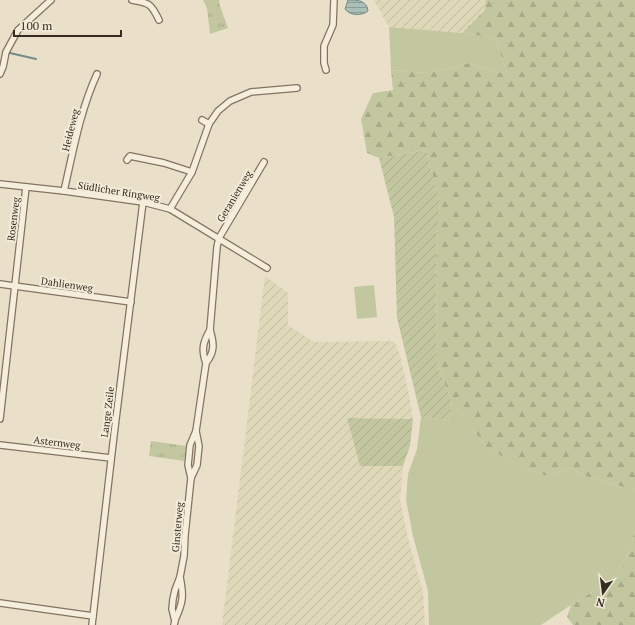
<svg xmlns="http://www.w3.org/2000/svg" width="635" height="625" font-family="'PT Serif',serif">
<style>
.farmland{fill:url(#farmland-furrows)}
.grass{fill:#c2c79f}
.forest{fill:url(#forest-firs)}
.park{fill:url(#park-tufts)}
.garden{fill:url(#garden-furrows)}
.water{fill:url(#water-rules);stroke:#718c86}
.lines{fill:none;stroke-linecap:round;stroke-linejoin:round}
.stream{stroke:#718c86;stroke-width:2}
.minor-casing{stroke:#847360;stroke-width:8}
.minor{stroke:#f5eedc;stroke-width:5.5}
.labels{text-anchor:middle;stroke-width:4;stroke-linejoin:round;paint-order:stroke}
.street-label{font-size:10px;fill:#372c22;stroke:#f2ebd8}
</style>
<defs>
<pattern id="farmland-furrows" width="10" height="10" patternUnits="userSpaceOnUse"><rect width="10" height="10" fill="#dfd8b8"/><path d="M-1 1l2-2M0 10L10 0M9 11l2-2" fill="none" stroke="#c0ba9e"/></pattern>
<pattern id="forest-firs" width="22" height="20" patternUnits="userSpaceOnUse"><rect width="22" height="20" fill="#c2c79f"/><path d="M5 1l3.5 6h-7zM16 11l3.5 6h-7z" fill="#a7ab89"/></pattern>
<pattern id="park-tufts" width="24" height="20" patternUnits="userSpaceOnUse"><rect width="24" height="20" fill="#c2c79f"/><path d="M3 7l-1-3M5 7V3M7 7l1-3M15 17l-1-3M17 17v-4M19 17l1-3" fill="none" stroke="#a7ab89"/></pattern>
<pattern id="garden-furrows" width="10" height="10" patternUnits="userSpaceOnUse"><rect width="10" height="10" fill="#c2c79f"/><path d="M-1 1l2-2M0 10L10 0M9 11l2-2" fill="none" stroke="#a7ab89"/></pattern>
<pattern id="water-rules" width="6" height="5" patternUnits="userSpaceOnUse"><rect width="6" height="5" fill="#aabfb8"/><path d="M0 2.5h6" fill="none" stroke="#8b9b95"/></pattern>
</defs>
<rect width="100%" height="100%" fill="#eae0ca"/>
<g class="farmland">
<path d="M374 0H486L485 10 462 33 389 27Z"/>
<path d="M265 276 288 293V325L314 342 394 341 399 352 408 389 413 419 347 418 360 466H403L400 500 408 538 423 592 425 625H222Z"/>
</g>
<g class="grass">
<path d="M389 27 462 33 495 38 508 75 468 63 446 69 424 73 391 70Z"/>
<path d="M374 285 377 317 357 319 354 287Z"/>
<path d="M452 402 488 449 525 468 547 476 569 468 593 479 635 490V531L625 564 610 581 571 605 541 625H429L428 591 413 536 406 500 408 474 417 449 421 417 448 420Z"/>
</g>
<g class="forest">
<path d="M486 0H635V490L593 479 569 468 547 476 525 468 488 449 452 402 437 364 436 252 440 203 426 150 379 158 367 153 361 119 373 93 393 90 391 70 424 73 446 69 468 63 508 75 495 38 462 33 485 10Z"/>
<path d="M635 531V625H573L567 617 571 605 610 581 625 564Z"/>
</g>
<g class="park">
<path d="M203 0H219L220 6 228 28 210 34 207 8Z"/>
<path d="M151 441 186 446 184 461 149 456Z"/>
</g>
<g class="garden">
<path d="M426 150 440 203 436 252 437 364 452 402 448 420 421 417 397 318 394 217 379 158Z"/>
<path d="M347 418 413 419 410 446 403 466H360Z"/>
</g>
<path class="water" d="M348 0C357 0 367 0 368 11 362 16 350 16 345 9Z"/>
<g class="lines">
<path class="stream" d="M10 53 36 59"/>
<g class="minor-casing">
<g id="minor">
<path d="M132 0C149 3 151 3 159 20"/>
<path d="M326 70 324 63V46L333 25 334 0"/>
<path d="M0 74 3 67 6 52 18 30 51 0"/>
<path d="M202 120 209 124"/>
<path d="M127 160 130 156 164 163 192 172"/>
<path d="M0 184 64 191 143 202 170 209 267 268"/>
<path d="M64 191C73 152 80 111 97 74"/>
<path d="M170 209 192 172 209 124 218 111 230 101 251 92 297 88"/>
<path d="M0 284 131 302"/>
<path d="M206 363C215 352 214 343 210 330L217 247 219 238 264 162"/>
<path d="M0 419 26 187"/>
<path d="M0 445 111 458"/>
<path d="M191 478 188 465 190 445 196 431 206 363C201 350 203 342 210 330"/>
<path d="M0 603 93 616"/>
<path d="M175 620C183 603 184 596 180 577"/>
<path d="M92 625 114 435 143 202"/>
<path d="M174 625 175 621 172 609 173 599 175 590 180 577 184 556 185 535 191 478 197 465 199 446 196 431"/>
</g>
</g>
<use href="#minor" class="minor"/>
</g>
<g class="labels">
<g class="street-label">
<text transform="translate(70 130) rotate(-76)" y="4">Heideweg</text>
<text transform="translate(119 191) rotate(9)" y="4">Südlicher Ringweg</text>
<text transform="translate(234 196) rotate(-59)" y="4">Geranienweg</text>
<text transform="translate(13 219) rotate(-83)" y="4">Rosenweg</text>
<text transform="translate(67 284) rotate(8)" y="4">Dahlienweg</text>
<text transform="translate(107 412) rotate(-83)" y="4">Lange Zeile</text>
<text transform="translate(57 442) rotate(7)" y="4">Asternweg</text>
<text transform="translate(177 527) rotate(-85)" y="4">Ginsterweg</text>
</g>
</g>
<g transform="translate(603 593) rotate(194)" stroke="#f2ebd8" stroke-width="3" paint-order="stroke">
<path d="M0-3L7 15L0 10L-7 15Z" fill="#372c22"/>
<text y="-6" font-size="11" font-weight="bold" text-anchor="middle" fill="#372c22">N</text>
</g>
<path d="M14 30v6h107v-6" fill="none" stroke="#372c22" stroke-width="2"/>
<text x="20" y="30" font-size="12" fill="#372c22" stroke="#f2ebd8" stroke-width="3" paint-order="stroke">100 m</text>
</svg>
